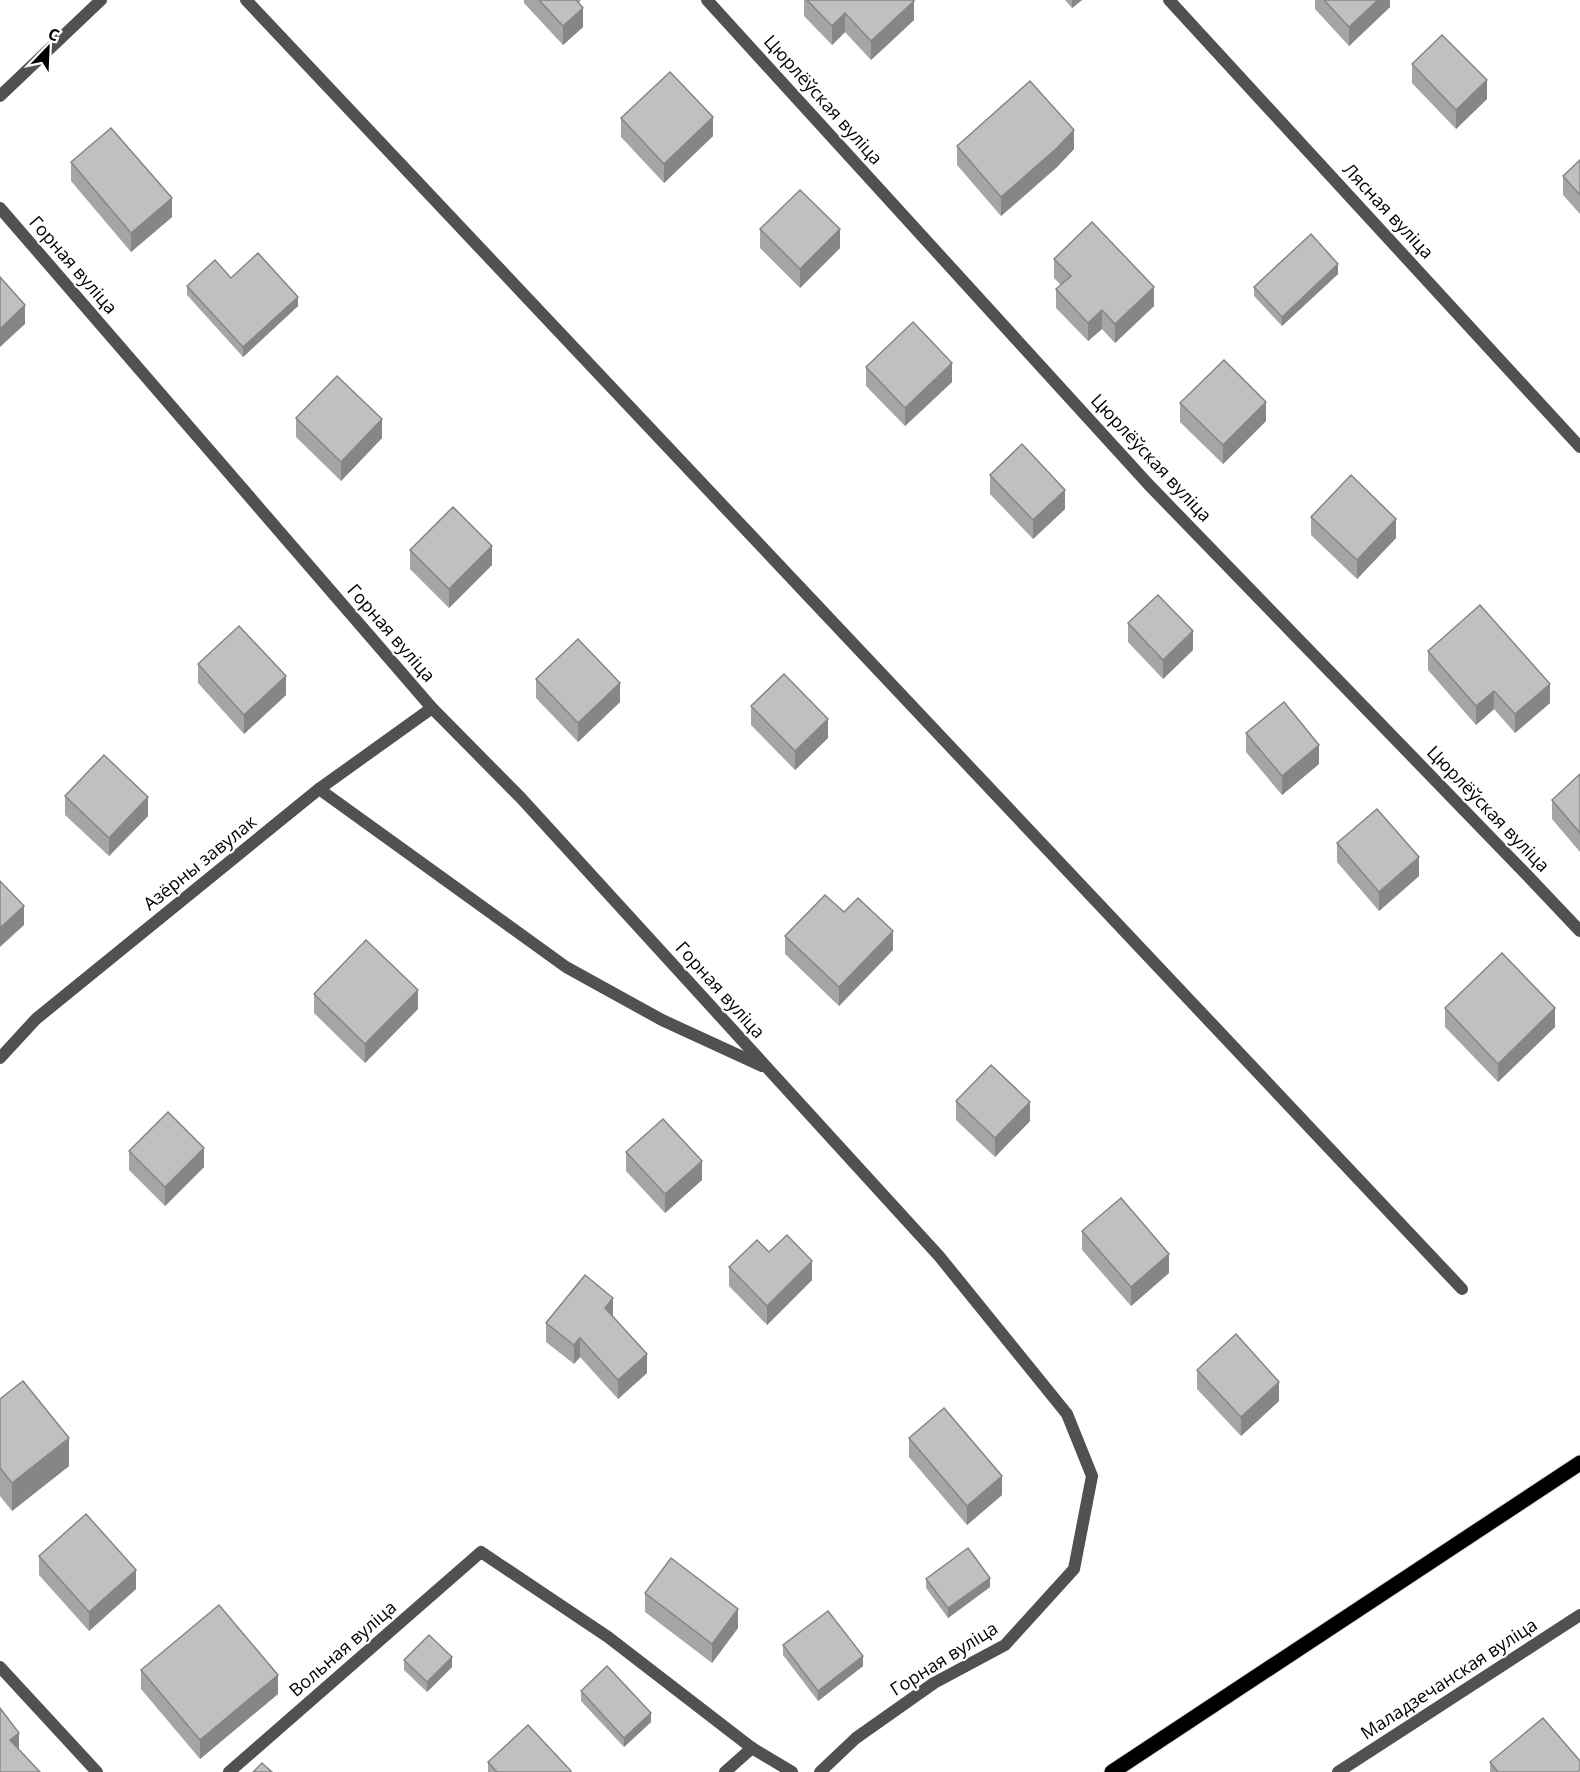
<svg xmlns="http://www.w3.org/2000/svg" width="1580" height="1772" font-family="'Open Sans',sans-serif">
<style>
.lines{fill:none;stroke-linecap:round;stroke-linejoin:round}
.primary-casing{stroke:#dbdbdb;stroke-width:17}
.service{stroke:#515151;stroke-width:12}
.minor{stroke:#515151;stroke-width:12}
.primary{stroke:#000;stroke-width:15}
.wall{fill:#a5a5a5}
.shaded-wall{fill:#868686}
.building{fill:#c0c0c0;stroke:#868686;stroke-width:1.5}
.labels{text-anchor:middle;stroke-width:4.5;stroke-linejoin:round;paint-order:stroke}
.street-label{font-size:18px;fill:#000;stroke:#fff}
</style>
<rect width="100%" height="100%" fill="#fff"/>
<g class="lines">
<g class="primary-casing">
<path id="primary" d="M1112 1772 1580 1463"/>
</g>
<path class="service" d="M246 0 1462 1289"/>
<g class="minor">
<path d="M707 0 1149 485 1525 873 1580 931"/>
<path d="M1169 0 1580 447"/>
<path d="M0 96 101 0"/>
<path d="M0 208 432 708 521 798 939 1256 1067 1414 1092 1476 1074 1569 1005 1645 934 1683 856 1738 820 1772"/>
<path d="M319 789 566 967 662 1020 762 1066"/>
<path d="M0 1058 36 1019 319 789 432 708"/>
<path d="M0 1667 97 1772"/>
<path d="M229 1772 481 1552 608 1637 752 1748 792 1772"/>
<path d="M725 1772 752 1748"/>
<path d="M1338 1772 1580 1615"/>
</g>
<use href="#primary" class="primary"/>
</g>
<g class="wall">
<path d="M524 0H581L579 3 583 27 563 45 524 3Z"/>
<path d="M804 0H914V20L871 60 845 32 832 45 804 16Z"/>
<path d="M1065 0H1082L1072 8Z"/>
<path d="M1315 0H1390V7L1349 46 1315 9Z"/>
<path d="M1412 64 1487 99 1456 129 1412 83Z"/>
<path d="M621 118 713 136 664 183 621 137Z"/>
<path d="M957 146 1074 149 1057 167 1001 216 957 165Z"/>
<path d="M1580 160V214L1563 195V176Z"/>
<path d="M71 162 172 217 131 252 71 181Z"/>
<path d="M760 229 840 248 800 288 760 248Z"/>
<path d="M1054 259 1154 306 1115 343 1102 329 1088 341 1056 308V289L1061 285 1054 278Z"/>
<path d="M1338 274 1282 326 1254 296V287Z"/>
<path d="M231 278 298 306 243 357 187 295V286Z"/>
<path d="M866 367 952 382 905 426 866 386Z"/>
<path d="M1180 403 1266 421 1223 464 1180 422Z"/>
<path d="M296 418 382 438 341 481 296 437Z"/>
<path d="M990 475 1065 509 1033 539 990 494Z"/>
<path d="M1311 517 1396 538 1357 579 1311 535Z"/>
<path d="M410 550 492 565 449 608 410 569Z"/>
<path d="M1128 623 1193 650 1163 679 1128 642Z"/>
<path d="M1428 651 1550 703 1515 733 1494 709 1476 725 1428 670Z"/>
<path d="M198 664 286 695 244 734 198 683Z"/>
<path d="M536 679 620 702 578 742 536 698Z"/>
<path d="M751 706 828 738 795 770 751 725Z"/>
<path d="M1246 733 1319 764 1282 795 1246 752Z"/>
<path d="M1580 774V852L1552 819V800Z"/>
<path d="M65 796 148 816 109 856 65 815Z"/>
<path d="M1337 843 1419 876 1379 911 1337 862Z"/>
<path d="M785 936 893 950 839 1006 785 954Z"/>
<path d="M314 994 418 1009 365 1063 314 1013Z"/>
<path d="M1445 1008 1555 1027 1498 1082 1445 1027Z"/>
<path d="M956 1101 1030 1121 995 1157 956 1120Z"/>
<path d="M129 1151 204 1167 165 1206 129 1170Z"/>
<path d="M626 1152 702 1180 665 1213 626 1171Z"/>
<path d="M1082 1231 1169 1273 1131 1306 1082 1250Z"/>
<path d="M769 1252 812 1280 767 1325 729 1286V1267Z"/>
<path d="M613 1317 647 1373 618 1399 580 1357 574 1364 546 1342V1323Z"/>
<path d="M1197 1370 1279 1401 1241 1436 1197 1389Z"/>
<path d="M0 1399 69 1466 12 1511 0 1496Z"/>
<path d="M909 1438 1002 1495 967 1525 909 1457Z"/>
<path d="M39 1556 136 1589 89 1631 39 1575Z"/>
<path d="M926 1579 990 1587 948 1618 926 1588Z"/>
<path d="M645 1593 738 1628 712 1663 645 1612Z"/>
<path d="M783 1645 863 1666 818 1701 783 1655Z"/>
<path d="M404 1660 452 1667 427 1692 404 1670Z"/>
<path d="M141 1670 278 1694 200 1759 141 1689Z"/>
<path d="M581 1691 651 1722 624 1747 581 1701Z"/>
<path d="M488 1762 571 1772H488Z"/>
<path d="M1490 1762 1580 1772H1490Z"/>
</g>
<g class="shaded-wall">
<path d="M1072 0H1082L1072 8Z"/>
<path d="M1378 0H1390V7L1349 46V27Z"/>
<path d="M914 1V20L871 60V41Z"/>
<path d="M583 8V27L563 45V26Z"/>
<path d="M845 13V32L832 45V26Z"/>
<path d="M1487 80V99L1456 129V110Z"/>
<path d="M713 117V136L664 183V164Z"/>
<path d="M1074 130V149L1057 167 1001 216V197Z"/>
<path d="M172 198V217L131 252V233Z"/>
<path d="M840 229V248L800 288V269Z"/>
<path d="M1338 264V274L1282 326V317Z"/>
<path d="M1154 287V306L1115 343V324Z"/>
<path d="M298 297V306L243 357V347Z"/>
<path d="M25 305V324L0 347V329Z"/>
<path d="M1102 310V329L1088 341V323Z"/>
<path d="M952 363V382L905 426V408Z"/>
<path d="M1266 402V421L1223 464V445Z"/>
<path d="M382 419V438L341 481V462Z"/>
<path d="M1065 490V509L1033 539V520Z"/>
<path d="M1396 519V538L1357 579V560Z"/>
<path d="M492 546V565L449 608V589Z"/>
<path d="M1193 631V650L1163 679V660Z"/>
<path d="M286 676V695L244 734V715Z"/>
<path d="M620 683V702L578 742V723Z"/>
<path d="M1550 684V703L1515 733V714Z"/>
<path d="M1494 691V709L1476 725V706Z"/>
<path d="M828 719V738L795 770V751Z"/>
<path d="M1319 745V764L1282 795V776Z"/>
<path d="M148 797V816L109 856V838Z"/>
<path d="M1419 857V876L1379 911V892Z"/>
<path d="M24 906V925L0 947V928Z"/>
<path d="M893 931V950L839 1006V987Z"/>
<path d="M418 990V1009L365 1063V1044Z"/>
<path d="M1555 1008V1027L1498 1082V1064Z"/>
<path d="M1030 1102V1121L995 1157V1138Z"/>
<path d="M204 1148V1167L165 1206V1187Z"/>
<path d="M702 1161V1180L665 1213V1194Z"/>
<path d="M1169 1254V1273L1131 1306V1287Z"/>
<path d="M812 1261V1280L767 1325V1306Z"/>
<path d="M613 1298V1317L605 1308Z"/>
<path d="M580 1338V1357L574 1364V1345Z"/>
<path d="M647 1354V1373L618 1399V1380Z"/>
<path d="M1279 1382V1401L1241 1436V1417Z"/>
<path d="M69 1438V1466L12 1511V1483Z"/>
<path d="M1002 1476V1495L967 1525V1506Z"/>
<path d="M136 1570V1589L89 1631V1612Z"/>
<path d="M990 1578V1587L948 1618V1608Z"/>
<path d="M738 1609V1628L712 1663V1644Z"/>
<path d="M863 1656V1666L818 1701V1691Z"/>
<path d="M452 1657V1667L427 1692V1682Z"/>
<path d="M278 1675V1694L200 1759V1740Z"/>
<path d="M651 1713V1722L624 1747V1738Z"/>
<path d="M19 1733V1759L10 1740Z"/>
</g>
<g class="building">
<path d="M539 0H576L583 8 563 26Z"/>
<path d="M807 0H914V1L871 41 845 13 832 26Z"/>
<path d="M1324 0H1378L1349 27Z"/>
<path d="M1442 35 1487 80 1456 110 1412 64Z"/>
<path d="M670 72 713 117 664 164 621 118Z"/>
<path d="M1030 81 1074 130 1057 148 1001 197 957 146Z"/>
<path d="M111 128 172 198 131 233 71 162Z"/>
<path d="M1580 160V195L1563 176Z"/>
<path d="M800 190 840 229 800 269 760 229Z"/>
<path d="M1092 222 1154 287 1115 324 1102 310 1088 323 1056 289 1071 276 1054 259Z"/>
<path d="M1311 234 1338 264 1282 317 1254 287Z"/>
<path d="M258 253 298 297 243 347 187 286 215 260 231 278Z"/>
<path d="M0 277 25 305 0 329Z"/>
<path d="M913 322 952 363 905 408 866 367Z"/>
<path d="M1224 360 1266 402 1223 445 1180 403Z"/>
<path d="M337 376 382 419 341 462 296 418Z"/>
<path d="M1022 444 1065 490 1033 520 990 475Z"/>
<path d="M1351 475 1396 519 1357 560 1311 517Z"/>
<path d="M453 507 492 546 449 589 410 550Z"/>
<path d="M1158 595 1193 631 1163 660 1128 623Z"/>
<path d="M1480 605 1550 684 1515 714 1494 691 1476 706 1428 651Z"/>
<path d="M239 626 286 676 244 715 198 664Z"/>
<path d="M578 639 620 683 578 723 536 679Z"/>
<path d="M784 674 828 719 795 751 751 706Z"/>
<path d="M1284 702 1319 745 1282 776 1246 733Z"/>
<path d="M104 755 148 797 109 838 65 796Z"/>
<path d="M1580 774V833L1552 800Z"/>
<path d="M1377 809 1419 857 1379 892 1337 843Z"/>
<path d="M0 881 24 906 0 928Z"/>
<path d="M825 895 844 912 858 898 893 931 839 987 785 936Z"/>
<path d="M366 940 418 990 365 1044 314 994Z"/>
<path d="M1502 953 1555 1008 1498 1064 1445 1008Z"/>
<path d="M991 1065 1030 1102 995 1138 956 1101Z"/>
<path d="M168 1112 204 1148 165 1187 129 1151Z"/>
<path d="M663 1119 702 1161 665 1194 626 1152Z"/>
<path d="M1121 1198 1169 1254 1131 1287 1082 1231Z"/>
<path d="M787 1235 812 1261 767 1306 729 1267 757 1240 769 1252Z"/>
<path d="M585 1275 613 1298 605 1308 647 1354 618 1380 580 1338 574 1345 546 1323Z"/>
<path d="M1236 1334 1279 1382 1241 1417 1197 1370Z"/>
<path d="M23 1381 69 1438 12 1483 0 1468V1399Z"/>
<path d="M944 1408 1002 1476 967 1506 909 1438Z"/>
<path d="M86 1514 136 1570 89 1612 39 1556Z"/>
<path d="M968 1548 990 1578 948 1608 926 1579Z"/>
<path d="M671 1558 738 1609 712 1644 645 1593Z"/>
<path d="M219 1605 278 1675 200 1740 141 1670Z"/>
<path d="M828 1611 863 1656 818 1691 783 1645Z"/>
<path d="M429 1635 452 1657 427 1682 404 1660Z"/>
<path d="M607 1666 651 1713 624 1738 581 1691Z"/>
<path d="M0 1708 19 1733 10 1740 40 1772H0Z"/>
<path d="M1543 1718 1580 1761V1770L1578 1772H1498L1490 1762Z"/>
<path d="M528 1725 571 1771 570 1772H497L488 1762Z"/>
<path d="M262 1763 272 1772H253Z"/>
</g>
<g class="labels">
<g class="street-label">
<text transform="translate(823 100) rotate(48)" y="6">Цюрлёўская вуліца</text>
<text transform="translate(1388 211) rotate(47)" y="6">Лясная вуліца</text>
<text transform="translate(73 265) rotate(49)" y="6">Горная вуліца</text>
<text transform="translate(1151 458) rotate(47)" y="6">Цюрлёўская вуліца</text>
<text transform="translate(391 633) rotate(49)" y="6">Горная вуліца</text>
<text transform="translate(1488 809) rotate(46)" y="6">Цюрлёўская вуліца</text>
<text transform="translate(200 863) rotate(-39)" y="6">Азёрны завулак</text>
<text transform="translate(720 990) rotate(48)" y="6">Горная вуліца</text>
<text transform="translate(343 1649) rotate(-41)" y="6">Вольная вуліца</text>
<text transform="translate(944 1659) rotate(-32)" y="6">Горная вуліца</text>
<text transform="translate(1449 1679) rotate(-33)" y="6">Маладзечанская вуліца</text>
</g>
</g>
<g transform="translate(48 48) rotate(23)" stroke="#ffffff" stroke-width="4.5" paint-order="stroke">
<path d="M0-4.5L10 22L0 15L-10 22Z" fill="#000000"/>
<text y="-9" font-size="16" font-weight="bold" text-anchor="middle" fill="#000000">С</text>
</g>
</svg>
